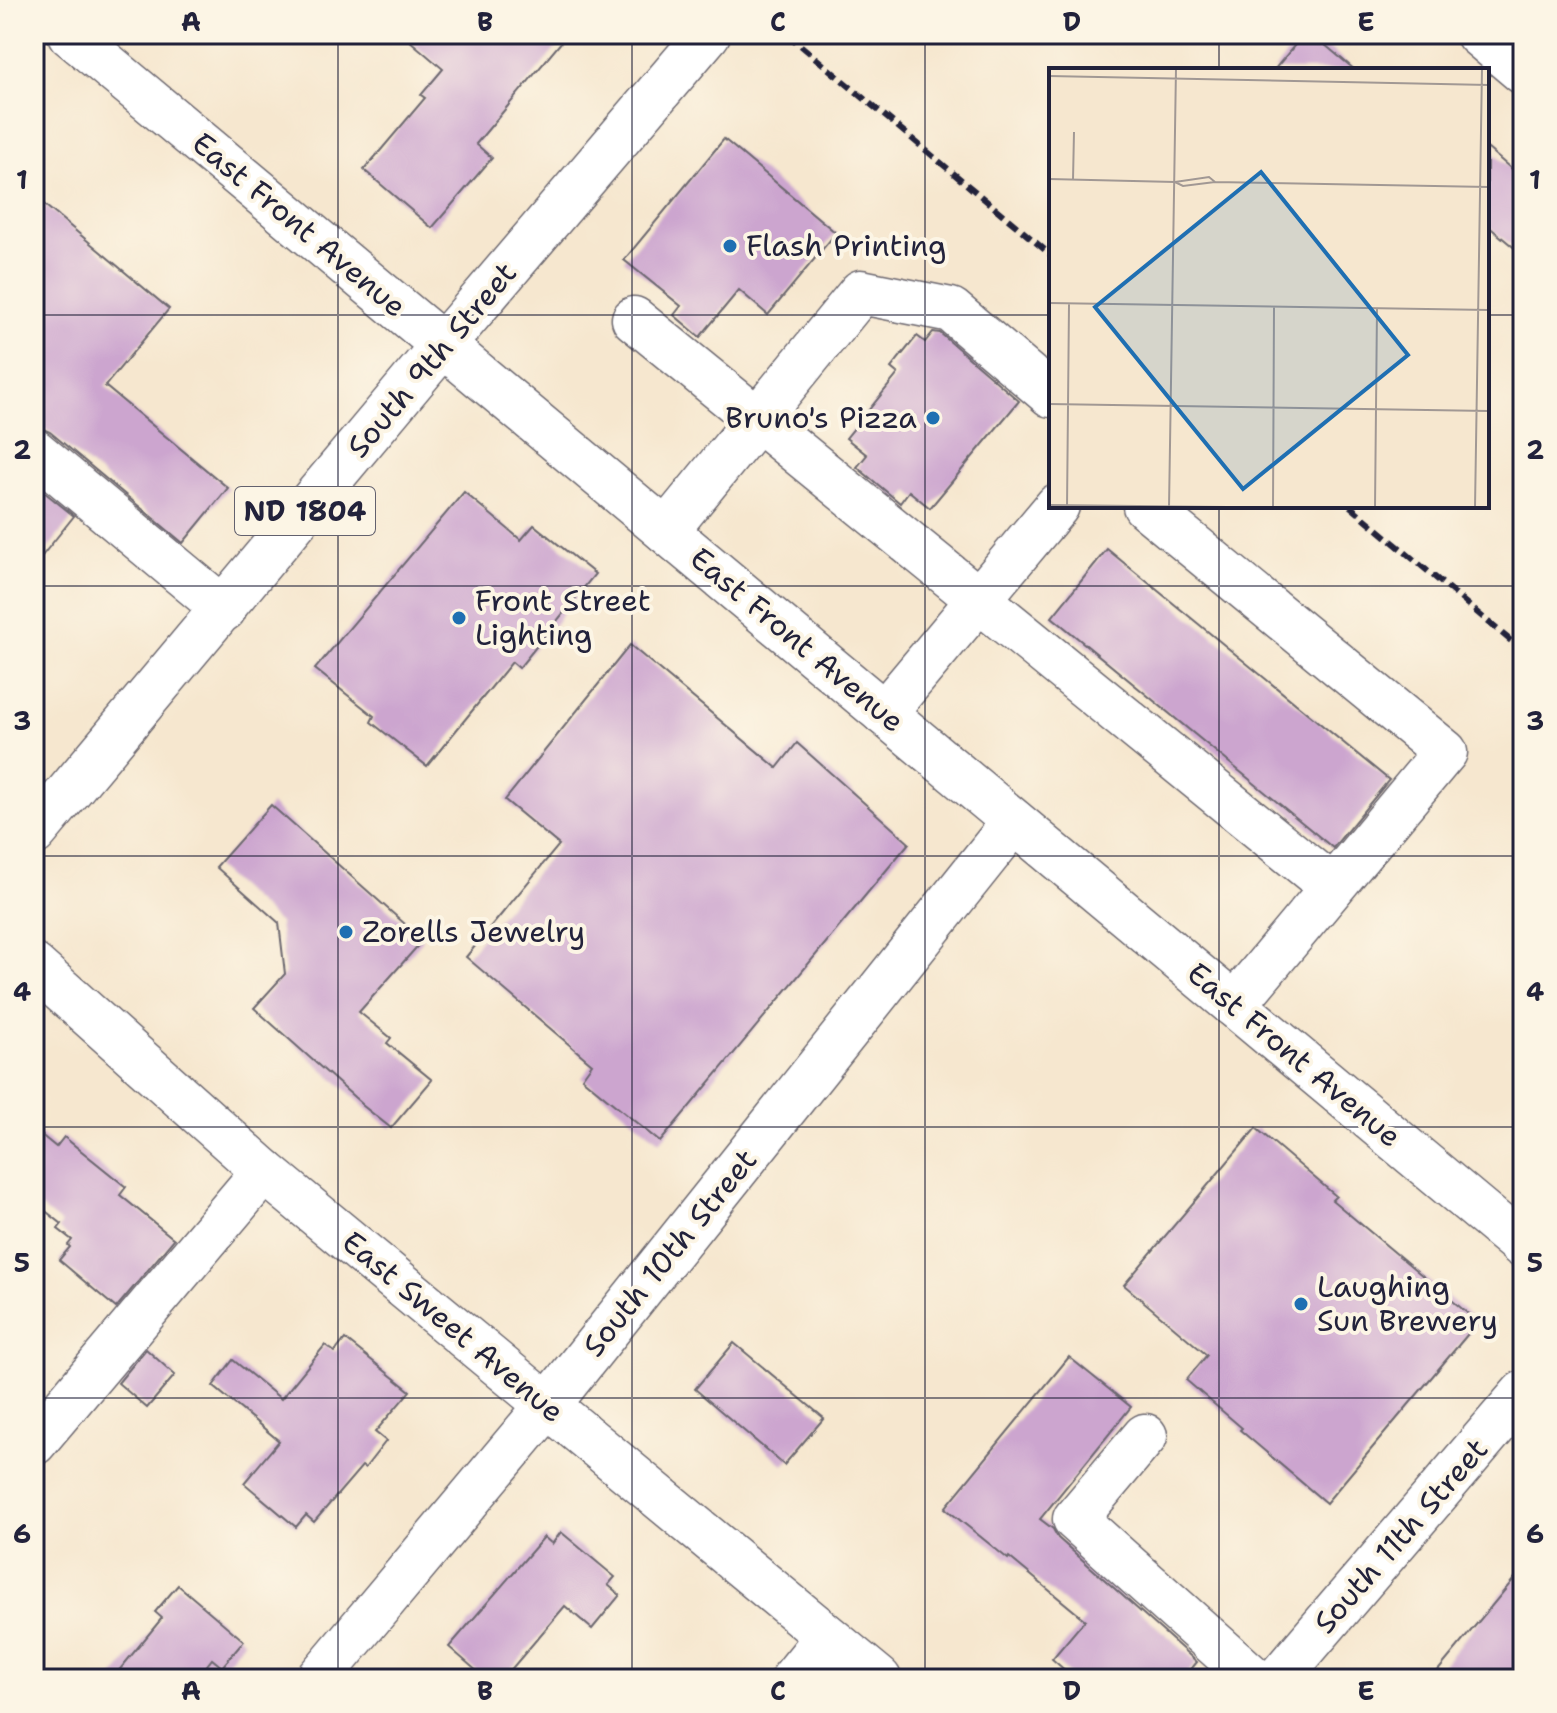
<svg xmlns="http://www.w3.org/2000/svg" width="1557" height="1713" font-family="'Shantell Sans',sans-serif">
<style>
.building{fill:#cca5cf}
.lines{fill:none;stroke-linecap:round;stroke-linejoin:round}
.minor-casing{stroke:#6c676f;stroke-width:47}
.major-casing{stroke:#6c676f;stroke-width:47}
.minor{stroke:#fff;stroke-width:44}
.major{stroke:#fff;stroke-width:44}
.rail{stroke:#22223b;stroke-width:6;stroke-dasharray:12 6;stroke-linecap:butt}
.grid{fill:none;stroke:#22223b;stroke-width:2;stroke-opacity:0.55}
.poi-dot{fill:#1f6fb2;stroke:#fcf5e5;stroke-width:3}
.labels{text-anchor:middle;stroke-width:8;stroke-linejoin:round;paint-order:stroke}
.shield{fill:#fcf5e5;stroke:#63616e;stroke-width:2}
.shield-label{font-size:28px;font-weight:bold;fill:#22223b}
.street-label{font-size:30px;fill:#22223b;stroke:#fcf5e5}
.poi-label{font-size:30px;fill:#22223b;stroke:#fcf5e5;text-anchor:start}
.inset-road{fill:none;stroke:#a19894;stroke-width:2}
.view{fill:#1f6fb2;fill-opacity:0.15;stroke:#1f6fb2;stroke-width:4}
.inset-edge{fill:none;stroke:#22223b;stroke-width:4}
.neatline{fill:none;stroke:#22223b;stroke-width:3}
.grid-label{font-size:26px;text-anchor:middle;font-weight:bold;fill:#22223b}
</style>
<rect width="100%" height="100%" fill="#fcf5e5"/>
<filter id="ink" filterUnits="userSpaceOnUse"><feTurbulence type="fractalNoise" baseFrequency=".0125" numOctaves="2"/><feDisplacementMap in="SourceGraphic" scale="16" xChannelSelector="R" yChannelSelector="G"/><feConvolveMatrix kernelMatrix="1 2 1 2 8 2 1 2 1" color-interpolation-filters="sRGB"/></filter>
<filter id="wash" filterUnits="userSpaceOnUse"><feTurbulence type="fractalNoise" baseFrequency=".006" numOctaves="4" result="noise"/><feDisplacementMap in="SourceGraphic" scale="32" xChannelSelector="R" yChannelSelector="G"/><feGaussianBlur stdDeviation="1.8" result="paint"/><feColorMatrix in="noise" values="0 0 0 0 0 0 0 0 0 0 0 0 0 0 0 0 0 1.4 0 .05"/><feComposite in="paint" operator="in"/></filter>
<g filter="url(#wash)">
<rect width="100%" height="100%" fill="#f6e7cf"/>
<g id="blocks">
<g class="building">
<path d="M402 34H568L476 144 492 158 432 228 364 170 425 98 421 95 443 69Z"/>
<path d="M1304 34H1312L1355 70H1274Z"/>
<path d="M724 139 836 233 768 315 739 290 700 337 674 315 681 306 624 260Z"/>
<path d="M1487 148 1523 179V255L1487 225Z"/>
<path d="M34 196 169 309 105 386 228 488 183 543 50 432 39 427H34Z"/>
<path d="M933 332 940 333 1019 401 930 508 909 491 900 503 857 467 867 455 846 438 898 374 891 368 917 336 925 342Z"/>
<path d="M34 484 74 516 34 566Z"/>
<path d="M464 492 521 540 534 525 595 574 519 668 512 662 427 766 371 722 374 716 315 669Z"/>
<path d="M1107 549 1389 780 1333 848 1052 617Z"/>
<path d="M630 645 777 768 797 743 909 843 660 1142 582 1078 592 1064 466 957 559 845 505 800Z"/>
<path d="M271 805 423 940 359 1012 391 1038 387 1043 432 1080 391 1128 362 1105V1104L254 1008 285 974 279 923 216 867Z"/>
<path d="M1256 1128 1336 1196 1332 1200 1478 1322 1326 1503 1240 1430 1242 1428 1186 1380 1207 1355 1124 1285Z"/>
<path d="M34 1129 56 1147 64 1137 126 1187 120 1195 174 1239 116 1308 59 1260 70 1247 68 1245 72 1240 58 1229 62 1224 34 1202Z"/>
<path d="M345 1339 410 1391 375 1432 386 1441 365 1468 362 1466 314 1522 306 1515 296 1527 244 1483 279 1441 213 1386 233 1360 281 1399 325 1345 335 1352Z"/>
<path d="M734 1343 824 1418 784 1465 695 1389Z"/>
<path d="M146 1349 175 1375 147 1408 118 1383Z"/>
<path d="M1069 1357 1131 1407 1040 1519 1053 1529 1058 1538 1197 1662 1183 1679H1075L1052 1659 1085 1620 1009 1557 1008 1559 945 1508Z"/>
<path d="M561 1532 615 1577 608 1585 620 1595 592 1629 565 1606 503 1679H486L449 1647 544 1537 552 1544Z"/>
<path d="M1523 1568V1679H1431Z"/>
<path d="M178 1585 244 1641 222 1667 212 1659 196 1679H112L162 1618 155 1612Z"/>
</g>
</g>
</g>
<g filter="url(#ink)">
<use href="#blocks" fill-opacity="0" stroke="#6c676f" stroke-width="2"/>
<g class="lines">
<g class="minor-casing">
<g id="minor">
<path d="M70 34 1523 1246"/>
<path d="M634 319 1332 887"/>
<path d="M34 451 224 609"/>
<path d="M1145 506 1445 752 1234 1005"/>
<path d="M666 531 861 292 951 310 1051 395"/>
<path d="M884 713 1057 506"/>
<path d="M34 966 264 1171 879 1679"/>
<path d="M1145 1436 1075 1519 1254 1679"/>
<path d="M34 1443 264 1171"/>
<path d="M318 1679 548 1405 1014 822"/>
<path d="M793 1679 827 1637"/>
<path d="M1278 1679 1523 1393"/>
</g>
</g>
<g class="major-casing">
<g id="major">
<path d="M1478 34 1523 72"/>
<path d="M34 833 442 346 708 34"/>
</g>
</g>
<use href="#minor" class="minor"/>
<use href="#major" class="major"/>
<g class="rail">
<path d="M787 34 1051 255"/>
<path d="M1350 506 1523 651"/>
</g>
</g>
</g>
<path class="grid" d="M338 34V1679M632 34V1679M925 34V1679M1219 34V70M34 315H1051M1487 315H1523M1219 506V1679M34 586H1523M34 856H1523M34 1127H1523M34 1398H1523"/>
<g class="poi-dot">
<circle cx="730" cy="246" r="8"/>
<circle cx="933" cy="418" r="8"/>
<circle cx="459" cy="618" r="8"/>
<circle cx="346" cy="932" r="8"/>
<circle cx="1301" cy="1304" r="8"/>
</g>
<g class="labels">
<rect class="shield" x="235" y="487" width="140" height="48" rx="6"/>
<g class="shield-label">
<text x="305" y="521">ND 1804</text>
</g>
<g class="street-label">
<text transform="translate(299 225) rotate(40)" y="10">East Front Avenue</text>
<text transform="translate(432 360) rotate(-50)" y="10">South 9th Street</text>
<text transform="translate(797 640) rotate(40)" y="10">East Front Avenue</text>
<text transform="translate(1294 1055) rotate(40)" y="10">East Front Avenue</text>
<text transform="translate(670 1253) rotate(-51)" y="10">South 10th Street</text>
<text transform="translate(453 1327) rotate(40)" y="10">East Sweet Avenue</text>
<text transform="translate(1401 1536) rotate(-49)" y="10">South 11th Street</text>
</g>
<g class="poi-label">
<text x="746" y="256">Flash Printing</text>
<text x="917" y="428" text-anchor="end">Bruno's Pizza</text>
<text x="475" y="611">Front Street<tspan x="475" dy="34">Lighting</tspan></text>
<text x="362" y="942">Zorells Jewelry</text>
<text x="1317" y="1297">Laughing<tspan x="1317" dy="34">Sun Brewery</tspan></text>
</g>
</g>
<g transform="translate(1049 68)">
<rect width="440" height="440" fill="#f6e7cf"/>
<path class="inset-road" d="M0 8 440 17M0 111 126 114 134 118 166 114M24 112 25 64M126 114 160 109 166 114 440 119M0 235 440 242M0 336 440 343M0 437 279 440M224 439 225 239M18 440 20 236M120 440 127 0M326 440 328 240M426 440 433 0"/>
<path class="view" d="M212 104 359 287 194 421 46 239Z"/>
<rect width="440" height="440" class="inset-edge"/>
</g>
<rect width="1557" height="1713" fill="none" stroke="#fcf5e5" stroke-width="88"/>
<rect x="44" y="44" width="1469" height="1625" class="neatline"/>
<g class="grid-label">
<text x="191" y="31">A</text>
<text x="485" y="31">B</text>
<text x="778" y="31">C</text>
<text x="1072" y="31">D</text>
<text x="1366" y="31">E</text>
<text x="22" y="189">1</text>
<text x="1535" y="189">1</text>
<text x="22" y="459">2</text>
<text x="1535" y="459">2</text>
<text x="22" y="730">3</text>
<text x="1535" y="730">3</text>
<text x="22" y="1001">4</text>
<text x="1535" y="1001">4</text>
<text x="22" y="1272">5</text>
<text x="1535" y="1272">5</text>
<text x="22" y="1543">6</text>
<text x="1535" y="1543">6</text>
<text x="191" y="1700">A</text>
<text x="485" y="1700">B</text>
<text x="778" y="1700">C</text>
<text x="1072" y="1700">D</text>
<text x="1366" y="1700">E</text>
</g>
</svg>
